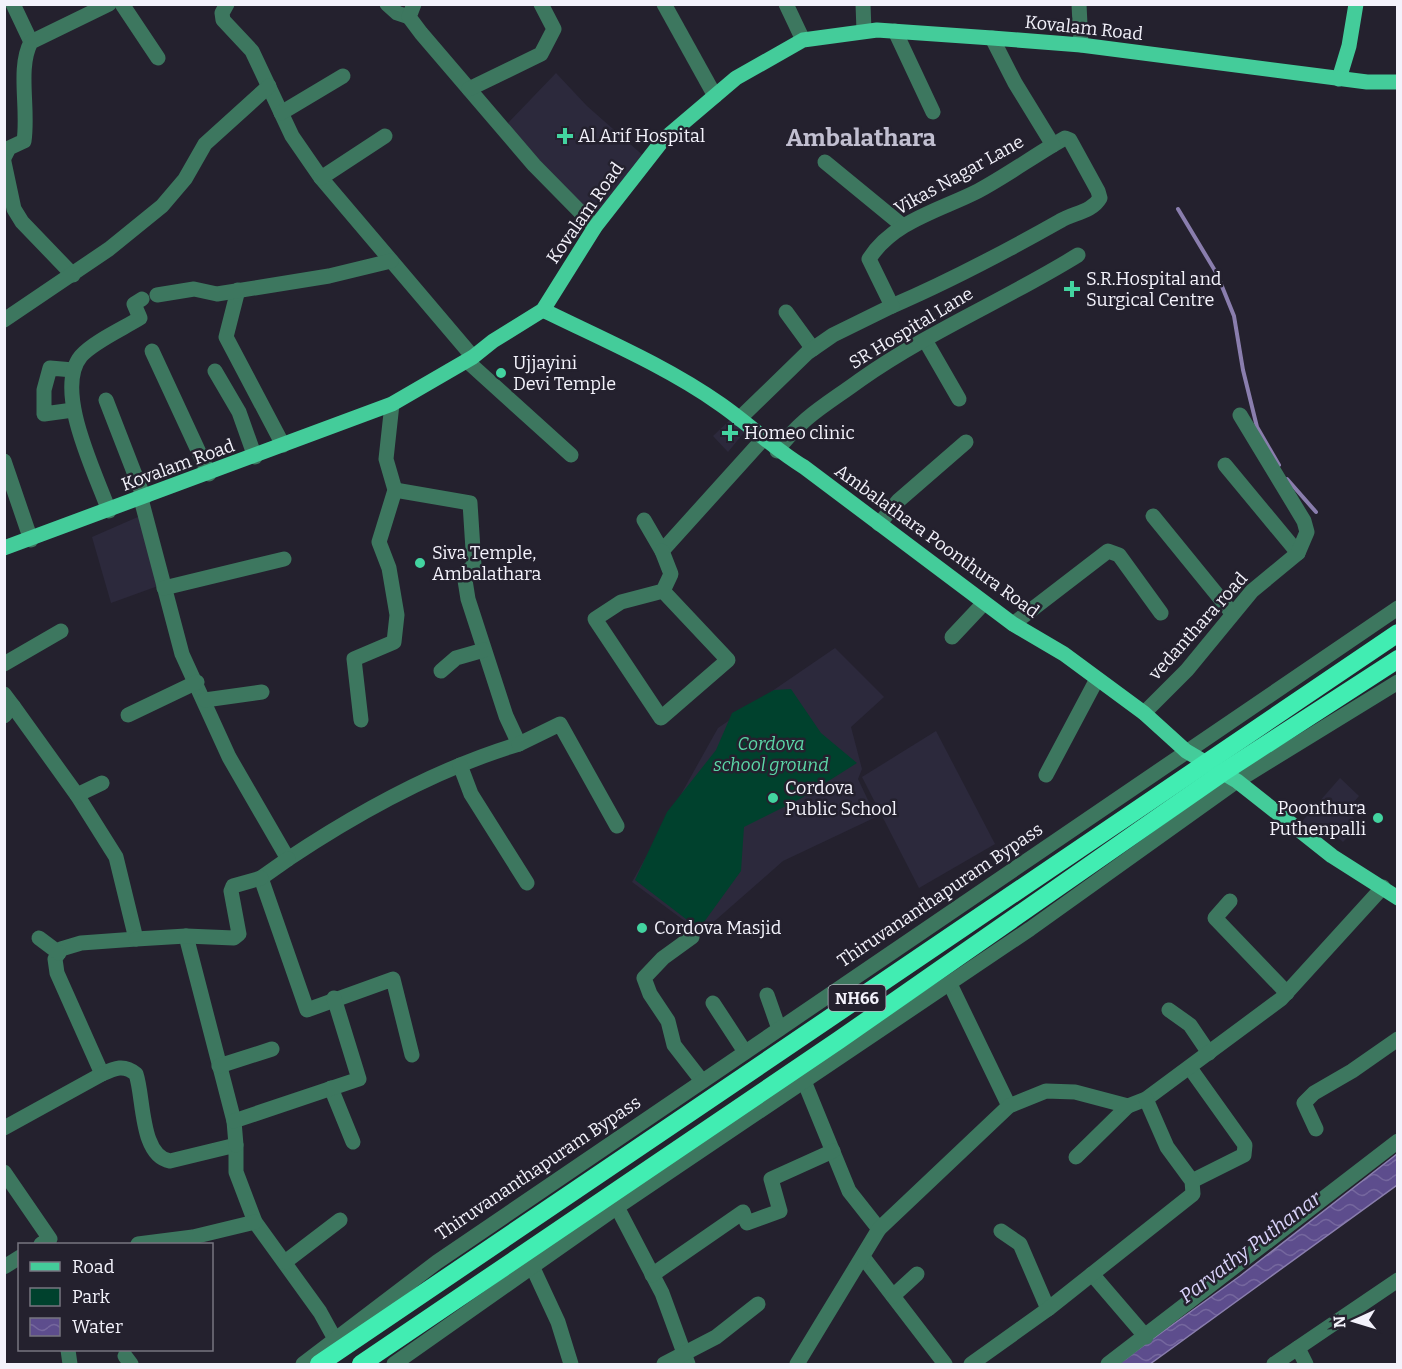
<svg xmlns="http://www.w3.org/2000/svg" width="1402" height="1369" font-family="Bitter,serif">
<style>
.built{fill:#2c293c}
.green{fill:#00412d}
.water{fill:url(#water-waves);stroke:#8a7eae;stroke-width:1.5}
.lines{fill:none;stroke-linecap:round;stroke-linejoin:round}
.stream{stroke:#8a7eae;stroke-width:4}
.minor{stroke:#3d775f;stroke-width:15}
.major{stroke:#44cc9a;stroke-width:15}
.highway{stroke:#41edb2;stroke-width:18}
.poi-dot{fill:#43d4a0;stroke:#24212e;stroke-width:2}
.labels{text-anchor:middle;stroke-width:5;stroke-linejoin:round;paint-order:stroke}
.shield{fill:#24212e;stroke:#b5b3be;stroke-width:1.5}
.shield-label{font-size:16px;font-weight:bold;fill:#f3f2fb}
.street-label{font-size:18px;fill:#f3f2fb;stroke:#24212e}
.poi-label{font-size:18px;fill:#f3f2fb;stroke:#24212e;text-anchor:start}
.park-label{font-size:18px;font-style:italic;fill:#5cd8a8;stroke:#24212e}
.water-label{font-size:20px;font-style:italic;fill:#d9d2f9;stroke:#24212e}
.district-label{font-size:24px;font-weight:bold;fill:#c1bfd0;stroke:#24212e}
</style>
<defs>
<pattern id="water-waves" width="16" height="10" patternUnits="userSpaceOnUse" patternTransform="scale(1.5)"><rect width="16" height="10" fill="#5d4d8d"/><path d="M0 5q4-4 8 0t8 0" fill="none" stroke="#75679e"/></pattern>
</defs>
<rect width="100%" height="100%" fill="#24212e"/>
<g class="built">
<path d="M556 73 587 106 646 158 590 221 506 125Z"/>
<path d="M732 418 746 430 728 452 713 436Z"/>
<path d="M140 516 158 586 111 603 92 537Z"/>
<path d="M835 648 884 697 851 727 862 769 858 779 876 817 783 861 701 933 632 882 718 728Z"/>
<path d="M936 731 995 844 919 888 862 777Z"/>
<path d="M1340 778 1359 796 1346 811 1360 824 1343 842 1331 830 1318 844 1298 826Z"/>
</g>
<path class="green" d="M791 689 821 733 857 763 800 799 744 827 741 871 699 929 635 880 667 812 716 750 732 713 774 690Z"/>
<path class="water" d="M1397 1154V1185L1150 1364H1118L1240 1276Z"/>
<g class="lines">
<g class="stream">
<path d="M1178 209 1217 274 1234 316 1243 370 1257 427 1279 465"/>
<path d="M1287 479 1316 512"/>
</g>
<g class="minor">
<path d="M13 4 31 42"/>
<path d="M122 4 158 58"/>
<path d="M227 4 222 13 223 20 252 51 292 136 321 178 473 357"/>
<path d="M387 4 397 13 409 17"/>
<path d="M414 4 409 17 421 33 534 165 595 227"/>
<path d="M664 4 715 96"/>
<path d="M786 4 803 40"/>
<path d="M863 4 864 31"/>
<path d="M1079 4 1081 45"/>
<path d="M895 31 933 112"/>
<path d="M469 89 541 54 554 29 541 4"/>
<path d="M281 113 343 76"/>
<path d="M4 158 9 148 24 141C29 109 17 68 31 42L109 4"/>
<path d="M4 162 14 209 22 222 73 275"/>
<path d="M825 162 903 226"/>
<path d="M321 178 385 136"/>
<path d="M238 290 226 337 283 445"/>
<path d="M157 295 194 289 217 294 329 276 391 261"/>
<path d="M892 306C950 281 1005 252 1060 221 1073 213 1092 212 1100 198L1098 191 1070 140 1065 138 1053 145"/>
<path d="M786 312 813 349"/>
<path d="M4 320 109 249 162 206 185 179 205 144 269 86"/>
<path d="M925 340 959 399"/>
<path d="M152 351 209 474"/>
<path d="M467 361 571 455"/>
<path d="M215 371 239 412 255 457"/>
<path d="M106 400 144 498"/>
<path d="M73 410 44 414V390L50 368 73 370"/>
<path d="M739 419 807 353 833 335 892 306 869 259C893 221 941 210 978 191 1004 177 1028 160 1053 145L1015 83 992 38"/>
<path d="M777 451C803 416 826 405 860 380 928 332 1007 299 1078 255"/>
<path d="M4 461 31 540"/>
<path d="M1225 465 1298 553"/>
<path d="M141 499 182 654 229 757 288 859C360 811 436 769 519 744L506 716 468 599 464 574 474 565 470 503 395 490"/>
<path d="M109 511C96 474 53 390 81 356 93 342 124 328 140 318L134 304 142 299"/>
<path d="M1153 516 1232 613"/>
<path d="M644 520 662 551 764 438"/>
<path d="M879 524 898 501 966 442"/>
<path d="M662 551 671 574 663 591 728 660 661 718 595 619 621 602 663 591"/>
<path d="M164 588 284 559"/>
<path d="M1013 624 1108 551 1119 555 1161 613"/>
<path d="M952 637 984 603"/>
<path d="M4 664 61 631"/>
<path d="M441 671 456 658 484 650"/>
<path d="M4 694 13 706 4 716"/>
<path d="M205 700 262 692"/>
<path d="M13 706 77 795 116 857 136 939 81 943 61 949 55 959 57 973 102 1074C115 1068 124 1064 136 1074 144 1097 140 1156 170 1161L236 1145V1172L255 1222 320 1312 336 1341"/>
<path d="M1144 713 1187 670 1252 591 1298 553 1307 532 1304 521 1240 415"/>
<path d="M128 715 197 682"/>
<path d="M361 720 354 659 394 642 397 615 389 568 379 542 395 490 386 459 392 404"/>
<path d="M519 744 560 724 617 826"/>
<path d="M460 765 471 794 527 883"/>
<path d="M1046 775 1097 679"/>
<path d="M77 795 102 783"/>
<path d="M288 859 261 878 307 1010 393 979 412 1055"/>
<path d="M1230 901 1215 918 1287 993"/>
<path d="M186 936 234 1121 236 1145"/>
<path d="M692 937 663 958 644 978 650 994 668 1021 674 1045 702 1081"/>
<path d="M39 938 59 953"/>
<path d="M136 939 186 936 234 938 239 934 231 891 233 886 261 878"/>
<path d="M950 984 1009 1106"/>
<path d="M767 995 779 1029"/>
<path d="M713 1003 745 1052"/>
<path d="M1169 1010 1190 1025 1209 1053"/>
<path d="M219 1066 272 1049"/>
<path d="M1190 1068 1245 1145 1244 1155 1192 1181"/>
<path d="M804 1081 849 1191 879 1229"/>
<path d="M331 1088 353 1142"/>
<path d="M234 1121 359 1079 334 998"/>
<path d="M4 1128 102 1074"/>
<path d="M1316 1129 1304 1103 1314 1093 1352 1071 1398 1039"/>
<path d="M1076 1157 1128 1106"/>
<path d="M4 1172 50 1239 41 1244"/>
<path d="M617 1207 662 1293 688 1364"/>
<path d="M1001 1231 1020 1244 1048 1309"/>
<path d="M138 1244 193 1237 255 1222"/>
<path d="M863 1257 945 1364"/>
<path d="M285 1262 340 1220"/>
<path d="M532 1266 558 1322 571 1364"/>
<path d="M4 1267 20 1257"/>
<path d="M1092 1274 1146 1337"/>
<path d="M652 1275 743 1212 747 1223 780 1211 771 1179 833 1151"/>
<path d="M893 1296 917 1274"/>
<path d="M1298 1348 1306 1364"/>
<path d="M68 1350 70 1364"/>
<path d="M125 1356 131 1364"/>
<path d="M303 1364 437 1262 1398 608"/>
<path d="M394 1364 617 1207 1030 929 1237 781 1398 682"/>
<path d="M664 1364 716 1337 758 1304"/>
<path d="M797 1364 879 1229 1009 1106 1046 1091 1075 1092 1128 1106 1146 1099 1281 999 1383 887"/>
<path d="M971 1364 1048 1309 1193 1194 1192 1181 1167 1147 1146 1099"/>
<path d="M1108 1364 1398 1141"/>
<path d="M1274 1364 1398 1280"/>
</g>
<g class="major">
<path d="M1339 79 1349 46 1356 4"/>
<path d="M543 310C602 339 666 366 720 404 749 424 774 449 804 467L1013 624 1064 654 1144 713 1186 751 1237 781 1332 856 1398 898"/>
<path d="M4 548 392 404 473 357 493 341 543 310 595 227 663 140 736 78 803 40 877 30 992 38 1081 45 1367 82H1398"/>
</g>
<g class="highway">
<path d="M319 1364 1398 633"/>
<path d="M361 1364 839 1040 1222 773 1398 659"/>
</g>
</g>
<g class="poi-dot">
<path d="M562 127h6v6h6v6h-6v6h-6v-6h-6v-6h6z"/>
<path d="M1069 280h6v6h6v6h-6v6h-6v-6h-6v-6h6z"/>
<circle cx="501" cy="373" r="6"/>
<path d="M727 424h6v6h6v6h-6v6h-6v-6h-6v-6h6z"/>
<circle cx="420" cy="563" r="6"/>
<circle cx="773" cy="798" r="6"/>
<circle cx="1378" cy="818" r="6"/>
<circle cx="642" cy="928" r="6"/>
</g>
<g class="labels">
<rect class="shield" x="828.5" y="985" width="57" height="26" rx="4.5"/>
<g class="shield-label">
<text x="857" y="1004">NH66</text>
</g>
<g class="street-label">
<text transform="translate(1084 28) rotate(6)" y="6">Kovalam Road</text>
<text transform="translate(959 175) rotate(-29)" y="6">Vikas Nagar Lane</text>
<text transform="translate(585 213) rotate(-55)" y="6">Kovalam Road</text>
<text transform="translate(911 328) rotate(-31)" y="6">SR Hospital Lane</text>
<text transform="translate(178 465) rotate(-20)" y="6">Kovalam Road</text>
<text transform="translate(937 541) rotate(36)" y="6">Ambalathara Poonthura Road</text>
<text transform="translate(1198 626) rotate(-48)" y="6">vedanthara road</text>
<text transform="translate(940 895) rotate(-34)" y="6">Thiruvananthapuram Bypass</text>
<text transform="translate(538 1168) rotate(-34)" y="6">Thiruvananthapuram Bypass</text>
</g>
<g class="poi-label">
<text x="578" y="142">Al Arif Hospital</text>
<text x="1086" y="285">S.R.Hospital and<tspan x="1086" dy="21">Surgical Centre</tspan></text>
<text x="513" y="369">Ujjayini<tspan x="513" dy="21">Devi Temple</tspan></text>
<text x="744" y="439">Homeo clinic</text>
<text x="432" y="559">Siva Temple,<tspan x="432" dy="21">Ambalathara</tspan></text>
<text x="785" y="794">Cordova<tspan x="785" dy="21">Public School</tspan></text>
<text x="1366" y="814" text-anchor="end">Poonthura<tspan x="1366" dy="21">Puthenpalli</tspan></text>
<text x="654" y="934">Cordova Masjid</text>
</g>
<g class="park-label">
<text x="771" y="750">Cordova<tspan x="771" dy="21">school ground</tspan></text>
</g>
<g class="water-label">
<text transform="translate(1250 1247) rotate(-37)" y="7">Parvathy Puthanar</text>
</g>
<g class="district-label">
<text x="861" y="146">Ambalathara</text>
</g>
</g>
<rect width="1402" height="1369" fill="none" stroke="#f3f2fb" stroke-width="12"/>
<rect x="18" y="1243" width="195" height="108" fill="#24212e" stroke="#777580" stroke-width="1.5"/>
<rect x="30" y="1262" width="30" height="9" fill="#44cc9a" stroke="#777580" stroke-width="1.5"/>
<text x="72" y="1273" font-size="18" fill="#f3f2fb">Road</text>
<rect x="30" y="1288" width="30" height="18" fill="#00412d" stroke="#777580" stroke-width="1.5"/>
<text x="72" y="1303" font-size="18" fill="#f3f2fb">Park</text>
<rect x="30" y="1318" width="30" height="18" fill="url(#water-waves)" stroke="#777580" stroke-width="1.5"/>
<text x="72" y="1333" font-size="18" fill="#f3f2fb">Water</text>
<g transform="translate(1354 1321) rotate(266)" stroke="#24212e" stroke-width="4.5" paint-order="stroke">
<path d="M0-4.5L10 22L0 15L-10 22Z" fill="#f3f2fb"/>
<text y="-9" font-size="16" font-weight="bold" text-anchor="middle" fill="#f3f2fb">N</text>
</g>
</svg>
